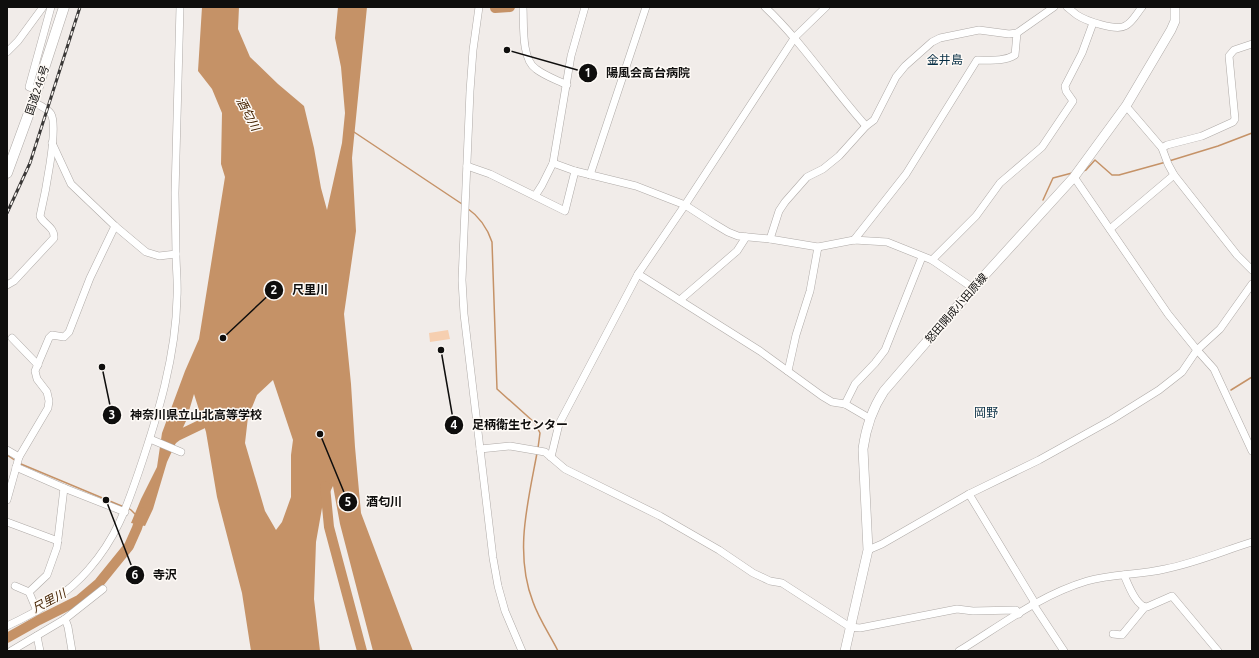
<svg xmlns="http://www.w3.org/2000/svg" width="1259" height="658" font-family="Ubuntu,'Noto Sans JP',sans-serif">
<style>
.green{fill:#f6cfb0}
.water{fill:#c59267;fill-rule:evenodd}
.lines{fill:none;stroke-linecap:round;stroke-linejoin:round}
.stream{stroke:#c59267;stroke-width:1.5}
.river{stroke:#c59267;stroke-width:10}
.minor-casing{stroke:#afaaa7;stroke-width:8}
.major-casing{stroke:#afaaa7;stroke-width:10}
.highway-casing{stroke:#afaaa7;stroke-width:11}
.minor{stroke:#fff;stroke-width:7}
.major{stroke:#fff;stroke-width:9}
.highway{stroke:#fff;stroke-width:10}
.rail-casing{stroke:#3a3837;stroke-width:3}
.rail{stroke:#fefaf6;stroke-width:1.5;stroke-dasharray:4.5;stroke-linecap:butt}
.labels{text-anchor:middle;stroke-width:3;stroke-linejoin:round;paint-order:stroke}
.street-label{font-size:11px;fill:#0f0e0d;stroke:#fefaf6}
.neighbourhood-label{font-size:12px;fill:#062d44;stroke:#fefaf6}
.water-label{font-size:12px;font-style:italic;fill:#420;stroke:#fefaf6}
.leader{fill:none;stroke:#0f0e0d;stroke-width:1.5}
.callout-dot{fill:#0f0e0d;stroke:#fefaf6;stroke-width:1.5}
.mark-label{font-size:12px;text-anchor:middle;font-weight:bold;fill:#fff}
.callout-label{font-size:12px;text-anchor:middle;font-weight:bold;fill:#0f0e0d;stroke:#fefaf6;stroke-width:3;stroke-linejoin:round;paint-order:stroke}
</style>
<rect width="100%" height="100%" fill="#f1ece9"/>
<path class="green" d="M448 330 450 339 430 342 429 333Z"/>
<path class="water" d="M202 7H239L238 29 250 57 278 84 304 106 314 148 321 188 327 210 342 143 345 113 341 67 335 38 338 7H367L352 158 356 231 344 314 351 384 355 447 361 513 413 651H373L340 524 333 486 322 508 316 542 314 599 320 651H251L242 593 217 497 206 432 194 394 186 421 167 462 153 509 145 526 131 523 141 499 157 467 162 433 185 371 199 339 225 177 221 164 222 113 212 89 198 71ZM273 380 293 440 291 455V497L282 522 276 530 265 511 245 443 248 417 257 395Z"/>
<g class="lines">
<g class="stream">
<path d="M354 132 462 204"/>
<path d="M1169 161 1218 146 1252 133"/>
<path d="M1083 171 1086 170 1095 160 1112 175H1119L1166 162"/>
<path d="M1043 200 1053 178 1072 173"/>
<path d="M467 208C480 217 487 227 492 242L497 389 535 423 540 433 538 448"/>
<path d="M1231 390 1252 377"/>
<path d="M537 453C528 502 514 553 533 602 539 619 550 635 558 651"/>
<path d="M7 455 16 461"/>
<path d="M21 464 124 507"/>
<path d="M128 508 131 510 135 514"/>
</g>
<g class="river">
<path d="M495 8 510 7"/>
<path d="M169 442 177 436 202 424 212 414"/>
<path d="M325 486 329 527 362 651"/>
<path d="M7 638 39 620 79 600 99 583 129 546 137 528 142 512"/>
</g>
<g class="minor-casing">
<g id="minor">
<path d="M479 7 473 50 470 91 462 280 464 314 493 558 498 586 505 611 522 651"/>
<path d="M523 7C524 24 521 59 536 69 545 76 557 80 567 85"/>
<path d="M585 7 571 56 553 163 575 171 636 186 685 205 713 223 728 232 738 236 770 239 818 247 854 240 887 242 932 260 973 288"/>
<path d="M765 7C803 43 831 87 866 126"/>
<path d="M1067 7C1071 10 1074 13 1077 15 1086 21 1116 31 1125 26 1132 23 1137 13 1142 7"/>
<path d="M7 52 18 41 43 7"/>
<path d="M37 90 29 87 51 7"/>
<path d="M1126 106 1162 148 1168 164 1174 175 1237 255 1252 270"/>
<path d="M52 143 71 184 115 226 146 252 159 256 176 254 175 193 180 7"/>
<path d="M1162 148 1167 145 1202 136 1233 122 1235 119 1229 56 1234 50 1252 44"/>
<path d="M467 166 490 174 565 211 575 171"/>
<path d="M590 175 646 7"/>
<path d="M1074 177 1168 314 1197 350 1214 369 1252 451"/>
<path d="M535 196 542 185 553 163"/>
<path d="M1110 229 1174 175"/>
<path d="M770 239 779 211 785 202 807 177 823 169 839 156 866 126 874 120 896 77 905 66 932 42 940 38 979 30 1009 34 1017 33 1054 7"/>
<path d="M854 240 906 174 977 60C990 60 1003 62 1015 55L1017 33"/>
<path d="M932 260 976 216 1000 183 1042 147 1073 101 1066 91 1065 86 1082 53 1093 23"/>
<path d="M638 274 760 351 822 396 832 402 845 404 869 418"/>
<path d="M7 285 14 281 54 238C55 227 43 224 40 216 44 199 59 127 51 114 47 108 39 105 33 102"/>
<path d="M680 300 737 251 746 237"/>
<path d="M12 338 38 365"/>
<path d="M788 371 796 335 810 291 818 247"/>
<path d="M845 404 855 384 875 363 885 350 922 257"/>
<path d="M150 439 181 452"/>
<path d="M480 449 510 446 545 452 565 469 660 516 719 550 753 573 770 581 782 583 850 627 860 628 957 609 973 611 1016 610 1019 614"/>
<path d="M7 450 19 457"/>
<path d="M551 457 559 424 638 274 685 205 795 37 826 7"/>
<path d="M16 467 64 488 125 512"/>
<path d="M969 494 1035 603"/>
<path d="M7 500 19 457 48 408 49 401 47 392 37 379 35 371 49 338 52 335 64 337 69 332 90 278 115 226"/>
<path d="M7 522 58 541"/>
<path d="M868 550 882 544 969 494 1039 460 1111 420 1159 390 1182 372 1197 350 1220 329 1252 284"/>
<path d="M1124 575C1128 584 1136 607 1147 607L1172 596 1218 651"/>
<path d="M15 586 29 592 37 611"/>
<path d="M29 592 47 575 57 547 64 488"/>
<path d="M1033 604 1064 651"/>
<path d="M65 619 68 627 72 651"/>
<path d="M7 626C37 612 67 595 89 569 116 538 126 509 139 471 158 415 176 356 177 297 178 283 176 268 176 254"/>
<path d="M1113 634 1122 635 1145 607"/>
<path d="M37 636 40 651"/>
<path d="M11 651 65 619 103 589"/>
<path d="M959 651C1000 626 1040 595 1087 581 1112 574 1139 575 1165 569 1195 563 1223 551 1252 542"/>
</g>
</g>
<g class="major-casing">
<path id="major" d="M845 651 868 550 863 449C866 427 872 409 884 391L973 288 1074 177 1126 106 1171 30 1175 21V7"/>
</g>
<g class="highway-casing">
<path id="highway" d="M7 173 33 102 64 7"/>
</g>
<use href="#minor" class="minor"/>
<use href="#major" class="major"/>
<use href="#highway" class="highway"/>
<g class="rail-casing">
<path id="rail" d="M7 213 30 163 80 7"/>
</g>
<use href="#rail" class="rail"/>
</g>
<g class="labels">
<g class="street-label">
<text transform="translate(37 90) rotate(-71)" y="4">国道246号</text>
<text transform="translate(956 308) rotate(-49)" y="4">怒田開成小田原線</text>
</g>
<g class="neighbourhood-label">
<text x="945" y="64">金井島</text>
<text x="986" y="417">岡野</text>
</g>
<g class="water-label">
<text transform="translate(248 114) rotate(62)" y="4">酒匂川</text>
<text transform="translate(49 601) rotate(-28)" y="4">尺里川</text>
</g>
</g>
<path class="leader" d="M507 50L588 73M223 338L274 290M102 367L112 415M441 350L454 425M320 434L348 502M106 500L135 575"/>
<g class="callout-dot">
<circle cx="507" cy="50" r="4"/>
<circle cx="223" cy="338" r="4"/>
<circle cx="102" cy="367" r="4"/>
<circle cx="441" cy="350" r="4"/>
<circle cx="320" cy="434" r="4"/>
<circle cx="106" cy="500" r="4"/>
<circle cx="588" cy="73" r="10"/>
<circle cx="274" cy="290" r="10"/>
<circle cx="112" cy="415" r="10"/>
<circle cx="454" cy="425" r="10"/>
<circle cx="348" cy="502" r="10"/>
<circle cx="135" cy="575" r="10"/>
</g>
<g class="mark-label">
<text x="588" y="77">1</text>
<text x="274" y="294">2</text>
<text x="112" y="419">3</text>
<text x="454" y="429">4</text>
<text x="348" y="506">5</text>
<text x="135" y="579">6</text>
</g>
<g class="callout-label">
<text x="648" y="77">陽風会高台病院</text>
<text x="310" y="294">尺里川</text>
<text x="196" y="419">神奈川県立山北高等学校</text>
<text x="520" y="429">足柄衛生センター</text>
<text x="384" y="506">酒匂川</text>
<text x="165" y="579">寺沢</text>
</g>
<rect width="1259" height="658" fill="none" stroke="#0f0e0d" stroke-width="16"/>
</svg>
